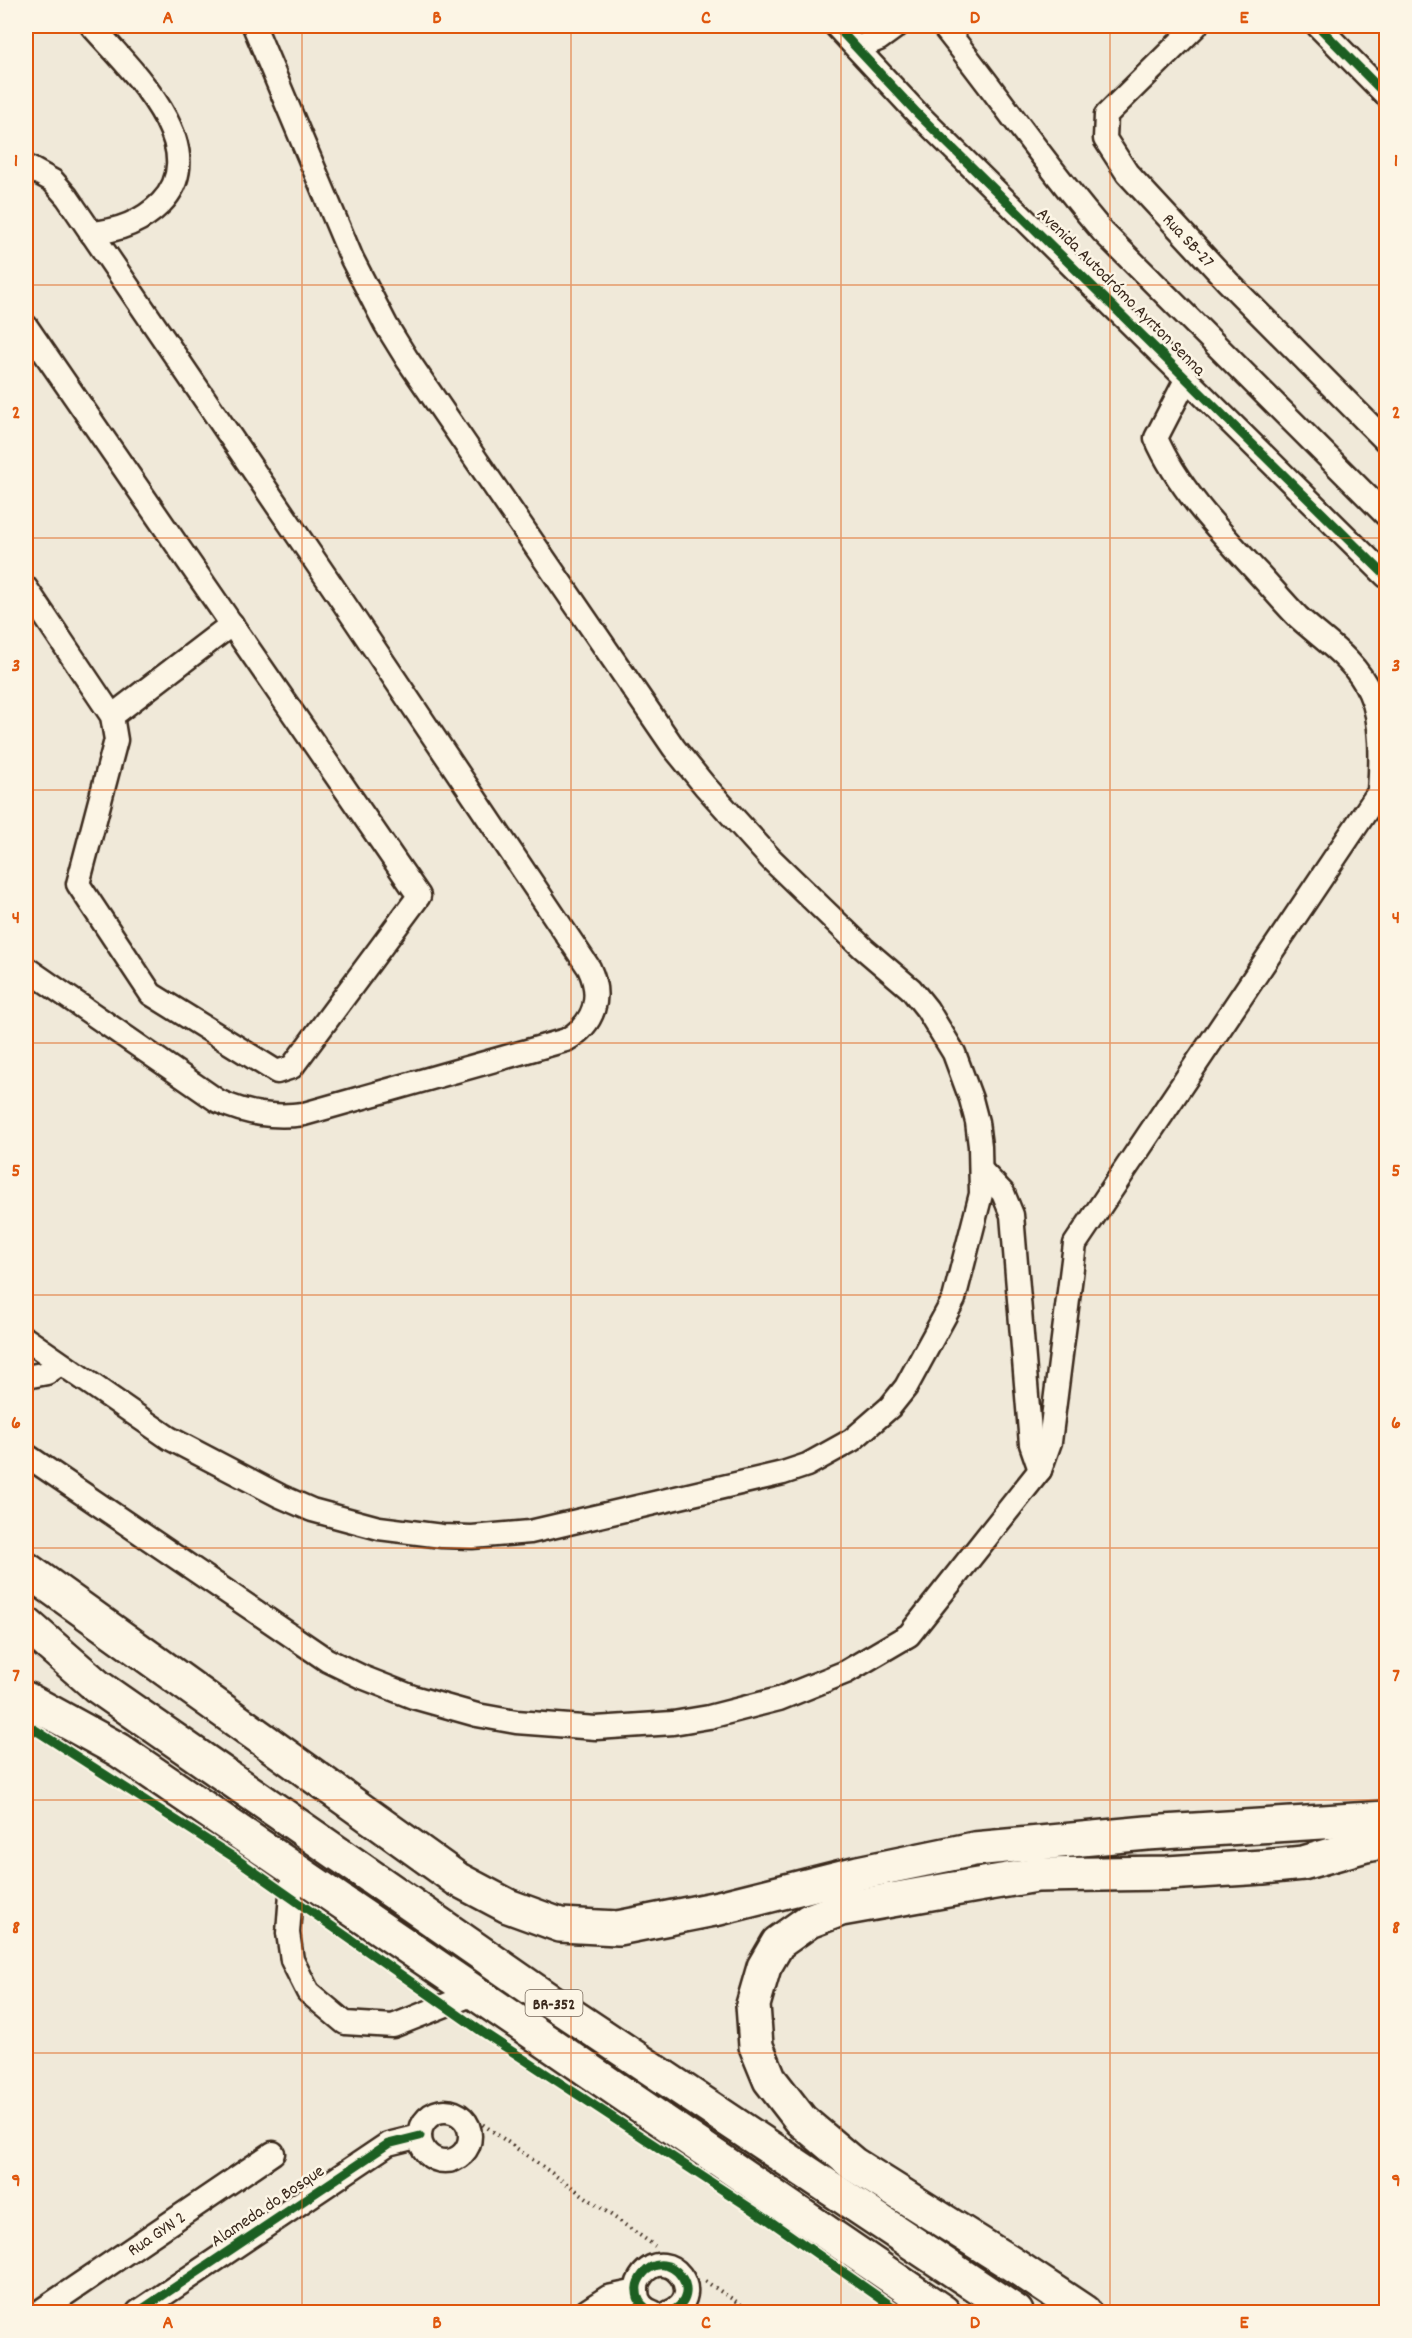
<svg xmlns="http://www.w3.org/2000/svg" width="1412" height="2338" font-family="Dekko,sans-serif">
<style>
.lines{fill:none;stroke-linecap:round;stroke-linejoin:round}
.minor-casing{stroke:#3b2a1e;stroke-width:27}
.highway-casing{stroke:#3b2a1e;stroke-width:38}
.path{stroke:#3b2a1e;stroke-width:4;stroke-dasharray:1.5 4.5;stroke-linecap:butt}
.minor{stroke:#fcf5e5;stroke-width:22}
.highway{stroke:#fcf5e5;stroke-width:33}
.cycleway-casing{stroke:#fcf5e5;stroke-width:13}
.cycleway{stroke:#1b5e20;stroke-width:9}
.grid{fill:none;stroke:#df570d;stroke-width:1.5;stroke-opacity:0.55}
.labels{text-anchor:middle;stroke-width:5;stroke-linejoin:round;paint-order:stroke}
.shield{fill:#fcf5e5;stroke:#75675a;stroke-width:1.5}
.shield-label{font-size:16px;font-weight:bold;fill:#3b2a1e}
.street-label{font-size:18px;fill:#3b2a1e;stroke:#fcf5e5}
.neatline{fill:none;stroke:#df570d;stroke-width:2}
.grid-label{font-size:20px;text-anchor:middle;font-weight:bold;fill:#df570d}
</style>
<rect width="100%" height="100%" fill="#f0e9d9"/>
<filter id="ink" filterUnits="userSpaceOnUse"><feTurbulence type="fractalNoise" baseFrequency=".0167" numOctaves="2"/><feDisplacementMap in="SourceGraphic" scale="12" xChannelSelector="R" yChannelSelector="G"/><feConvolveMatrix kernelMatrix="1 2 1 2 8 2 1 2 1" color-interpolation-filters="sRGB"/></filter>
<g filter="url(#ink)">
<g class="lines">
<g class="minor-casing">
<g id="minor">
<path d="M836 26 917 113 1386 576"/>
<path d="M943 26C997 93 1046 166 1103 232L1386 515"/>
<path d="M1196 26 1106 115 1105 139 1127 173 1228 282 1386 441"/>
<path d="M1318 26 1386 95"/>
<path d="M857 48 879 39 897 26"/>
<path d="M26 166 53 181 67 197 341 599 589 968C603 998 594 1024 566 1040L304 1114C273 1118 247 1114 218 1101L26 968"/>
<path d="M91 233C118 231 142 222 161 203 215 147 128 67 92 26"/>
<path d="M26 326 419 896 292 1067 277 1072 151 994 78 884 116 740 112 716 26 588"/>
<path d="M112 716 232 624"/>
<path d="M981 1170 1003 1193 1012 1215 1031 1444 1040 1470"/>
<path d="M26 1339 169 1438 280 1496 312 1510 379 1528 442 1536 472 1537 530 1532 783 1473 807 1465 852 1440 890 1407 906 1387 954 1299 981 1194 980 1146 977 1122 971 1099 954 1053 927 1009 911 989 863 948 771 859 705 786 674 748 407 359 386 325 352 259 254 26"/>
<path d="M26 1377 47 1373 60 1364"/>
<path d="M26 1455 327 1660 362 1677 413 1697 477 1715 516 1722 596 1728 673 1723 709 1717 779 1699 846 1672 909 1635 1040 1470 1050 1442 1075 1244 1379 792C1381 762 1383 721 1370 693 1356 660 1323 640 1298 617 1284 603 1271 587 1258 573 1221 533 1177 487 1156 438L1187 378"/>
<path d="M293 1867 288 1933 292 1960 308 1992 345 2023 393 2026 476 1993"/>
<circle cx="445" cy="2136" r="25"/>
<path d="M39 2312 273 2153"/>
<path d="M138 2312 388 2144 420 2136"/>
<path d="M585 2312 608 2297 637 2291"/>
<path d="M653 2312C644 2309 637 2301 637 2291 636 2285 639 2279 643 2274 668 2244 709 2295 670 2312"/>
</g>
</g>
<g class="highway-casing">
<g id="highway">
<path d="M26 1569 457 1879 508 1906 560 1925 618 1928 719 1908 858 1873 974 1849 1147 1833 1386 1818"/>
<path d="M26 1624 97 1686 544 1997 1016 2312"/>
<path d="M26 1699 119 1750 943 2312"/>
<path d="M1084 2312 1012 2264 853 2164 801 2120 770 2080 756 2046 753 2005 764 1967 778 1943 809 1921 841 1909 948 1890 1037 1875 1167 1873 1263 1867 1303 1863 1366 1845 1386 1841"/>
</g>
</g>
<g class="path">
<path d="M446 2112 461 2109 655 2246"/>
<path d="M705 2281 752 2312"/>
</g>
<use href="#minor" class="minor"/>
<use href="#highway" class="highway"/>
<g class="cycleway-casing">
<g id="cycleway">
<path d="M836 26 917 113 1386 576"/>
<path d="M1318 26 1386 95"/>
<path d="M26 1724 235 1858 481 2031 770 2221 900 2312"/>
<path d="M138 2312 388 2144 420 2136"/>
<path d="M653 2312C644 2309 637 2301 637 2291 636 2285 639 2279 643 2274 668 2244 709 2295 670 2312"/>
</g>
</g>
<use href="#cycleway" class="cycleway"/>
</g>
</g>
<path class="grid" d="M302 26V2312M571 26V2312M841 26V2312M1110 26V2312M26 285H1386M26 538H1386M26 790H1386M26 1043H1386M26 1295H1386M26 1548H1386M26 1800H1386M26 2053H1386"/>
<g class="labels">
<rect class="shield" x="525.5" y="1990" width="57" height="26" rx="4.5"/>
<g class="shield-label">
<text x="554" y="2009">BR-352</text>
</g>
<g class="street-label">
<text transform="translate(1189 240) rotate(47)" y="6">Rua SB-27</text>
<text transform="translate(1122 291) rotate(45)" y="6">Avenida Autodrómo Ayrton Senna</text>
<text transform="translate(267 2205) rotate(-34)" y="6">Alameda do Bosque</text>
<text transform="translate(156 2233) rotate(-34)" y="6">Rua GYN 2</text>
</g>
</g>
<rect width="1412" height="2338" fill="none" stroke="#fcf5e5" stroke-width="66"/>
<rect x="33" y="33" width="1346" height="2272" class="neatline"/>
<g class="grid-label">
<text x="168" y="23">A</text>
<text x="437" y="23">B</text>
<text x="706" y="23">C</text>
<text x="975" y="23">D</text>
<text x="1244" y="23">E</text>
<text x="16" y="166">1</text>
<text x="1396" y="166">1</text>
<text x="16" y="418">2</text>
<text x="1396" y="418">2</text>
<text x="16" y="671">3</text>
<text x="1396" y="671">3</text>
<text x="16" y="923">4</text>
<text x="1396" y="923">4</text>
<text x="16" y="1176">5</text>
<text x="1396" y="1176">5</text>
<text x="16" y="1428">6</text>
<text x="1396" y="1428">6</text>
<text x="16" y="1681">7</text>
<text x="1396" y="1681">7</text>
<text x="16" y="1933">8</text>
<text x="1396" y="1933">8</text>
<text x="16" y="2186">9</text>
<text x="1396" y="2186">9</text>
<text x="168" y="2328">A</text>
<text x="437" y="2328">B</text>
<text x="706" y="2328">C</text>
<text x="975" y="2328">D</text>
<text x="1244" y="2328">E</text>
</g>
</svg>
